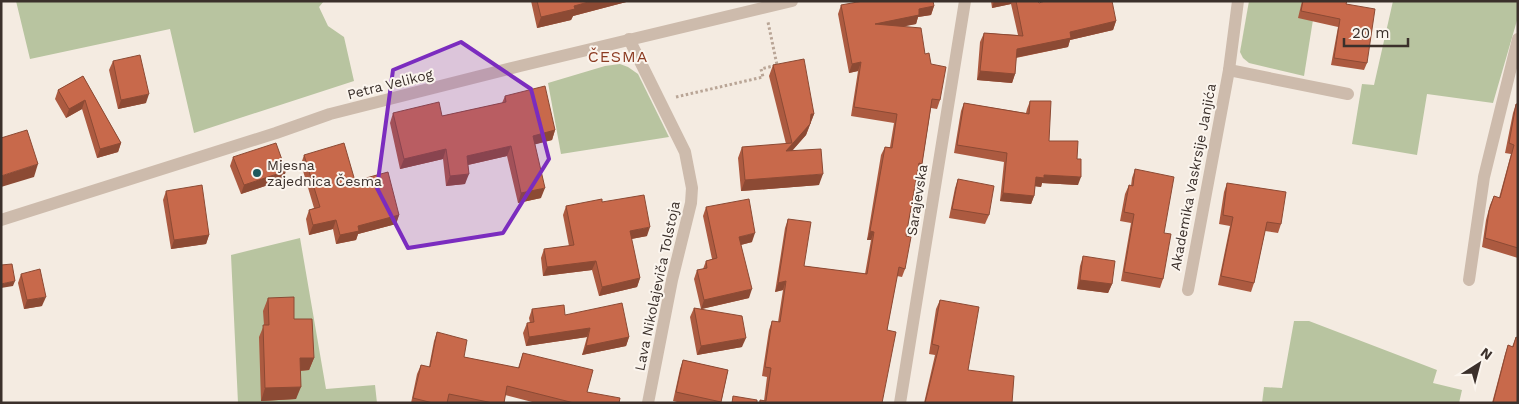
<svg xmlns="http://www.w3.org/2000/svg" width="1519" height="404" font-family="'Work Sans',sans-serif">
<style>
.green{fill:#b8c4a0}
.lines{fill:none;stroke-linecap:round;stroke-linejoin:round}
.path{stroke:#b9a596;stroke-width:3;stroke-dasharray:2.5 2.5;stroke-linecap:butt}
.minor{stroke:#cdbbac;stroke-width:12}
.tertiary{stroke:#cdbbac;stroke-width:12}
.wall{fill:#ac5a40}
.shaded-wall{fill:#8c4a34}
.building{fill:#c8694b;stroke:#8c4a34}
.marked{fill:#7b2cbf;fill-opacity:0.2;stroke:#7b2cbf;stroke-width:4;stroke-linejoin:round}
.poi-dot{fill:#1f5a5e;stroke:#fbf5ee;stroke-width:2}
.labels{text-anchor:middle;stroke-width:4;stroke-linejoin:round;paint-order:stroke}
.street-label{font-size:14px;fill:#3b302b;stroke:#fbf5ee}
.poi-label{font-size:14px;fill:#3b302b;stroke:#fbf5ee;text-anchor:start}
.quarter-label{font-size:16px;letter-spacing:1px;fill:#8c3b22;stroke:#fbf5ee}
</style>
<rect width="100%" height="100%" fill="#f4ebe1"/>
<g class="green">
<path d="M16 1H324L319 7 328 26 344 37 354 81 194 133 170 29 30 59Z"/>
<path d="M1249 1H1316L1304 76 1249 63 1243 58 1240 52Z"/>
<path d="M1393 1H1518V17L1493 103 1427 94 1417 155 1352 144 1362 84 1374 85Z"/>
<path d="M620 64 628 67 638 74 669 137 561 154 548 83 605 66Z"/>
<path d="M300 238 326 389 375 385 377 403H238L231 255Z"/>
<path d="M1294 321H1309L1437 370 1433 383 1462 390 1459 403H1262L1264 387 1282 388Z"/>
</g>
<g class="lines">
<path class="path" d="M676 97 763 77 761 69 777 65 768 22"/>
<g class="minor">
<path d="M629 39 685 152 692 188 691 203 672 280 648 403"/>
<path d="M1229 70 1348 94"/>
<path d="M1469 280 1484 177 1518 39"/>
<path d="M1188 290 1229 70 1238 1"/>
<path d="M900 403 965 1"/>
</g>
<path class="tertiary" d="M1 220 276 133 330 114 520 66 792 1"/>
</g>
<g class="wall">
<path d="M531 1H630L573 16 571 20 537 28Z"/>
<path d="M991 1H1038L1039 3 1116 21 1113 30 1070 40 1068 47 1016 58 1015 74 1012 83 977 80 980 42 984 33 1018 35 1011 4 992 8Z"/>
<path d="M1302 1H1347L1346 4 1367 63 1364 70 1331 65 1338 27 1298 18Z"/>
<path d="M841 5 934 6 931 15 918 17 916 24 903 26 925 54 931 64 940 100 937 109 931 108 922 164 919 172H917L906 236 905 269 902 277 897 276 887 330 882 403H759L760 400 764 401 767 377 762 376 769 330 772 321 778 322 783 290 775 292 785 228 788 219 804 266 865 274 871 240H867L881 155 885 147H890L894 123 851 116 858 71 849 73 838 14Z"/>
<path d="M113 61 146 103 118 109 109 70Z"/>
<path d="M773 65 814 114 806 135 792 151 819 185 741 191 738 158 742 147 786 144 769 76Z"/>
<path d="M83 76 121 143 118 152 97 158 82 109 66 118 55 99 58 90Z"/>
<path d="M505 96 555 130 552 140 535 144 541 198 518 203 507 156 468 165 465 184 446 186 443 159 400 169 390 123 393 113 442 116 502 103Z"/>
<path d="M1030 101 1049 141 1077 159 1078 185 1042 183 1041 187 1035 186 1034 196 1031 204 1000 201 1004 162 954 153 961 111 964 103 1026 113 1027 109Z"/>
<path d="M1516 104H1518V258L1482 247 1486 220 1490 205 1494 196 1499 198 1511 154 1505 153 1513 113Z"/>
<path d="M304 155 355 181 399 215 396 224 358 234 356 240 336 244 333 229 309 235 306 219 309 210 314 208 301 164Z"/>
<path d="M233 157 283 180 241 194 230 166Z"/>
<path d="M1135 169 1164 233 1163 279 1160 288 1121 281 1131 223 1120 221 1125 194 1129 185 1131 186 1132 178Z"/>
<path d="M958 179 989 215 985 224 949 218 955 188Z"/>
<path d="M1227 183 1281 224 1278 233 1265 231 1254 283 1251 292 1218 285 1230 226 1219 224 1224 192Z"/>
<path d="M166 191 209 235 206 244 171 249 163 200Z"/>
<path d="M602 202 647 236 631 239 640 278 637 287 599 296 592 270 543 276 541 258 544 249 569 246 563 215 566 206Z"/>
<path d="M706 207 752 242 741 245 749 298 702 309 742 347 697 355 690 317 694 308 701 309 694 279 697 270 703 269 706 261 712 259 703 216Z"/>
<path d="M1083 256 1112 284 1108 293 1077 289 1080 266Z"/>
<path d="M21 274 42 306 24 309 18 283Z"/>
<path d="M268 298 294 319 314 358 309 370 300 371 296 399 261 401 259 337 264 325 263 311Z"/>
<path d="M940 300 968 370 1012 403H924L935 355 929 354 936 309Z"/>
<path d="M532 309 565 315 629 337 626 346 582 355 587 337 526 346 523 333 527 323H530L529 318Z"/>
<path d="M437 332 464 357 518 368 523 353 587 392 619 403H536L505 395 504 403H411L417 374 421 365 429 367 434 341Z"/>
<path d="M1516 337 1518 403H1492L1505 354 1508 345 1512 347Z"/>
<path d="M683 360 728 370 721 403H681L673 401 680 369Z"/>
</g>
<g class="shaded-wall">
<path d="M592 1H630L573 16 571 20 537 28 541 17 574 6Z"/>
<path d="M994 1H1012L1011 4 992 8Z"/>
<path d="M934 6 931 15 918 17 916 24 872 33 875 24 919 9Z"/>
<path d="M1116 21 1113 30 1070 40 1068 47 1014 58 1017 49 1070 32Z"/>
<path d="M861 62 858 71 849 73 852 64Z"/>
<path d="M980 71 1015 74 1012 83 977 80Z"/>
<path d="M149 94 146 103 118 109 121 100Z"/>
<path d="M85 100 82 109 66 118 69 109Z"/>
<path d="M811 114H814L806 135 782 162 786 151Z"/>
<path d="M555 130 552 140 529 146 533 136Z"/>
<path d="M121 143 118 152 97 158 100 149Z"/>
<path d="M511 146 507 156 463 166 467 156Z"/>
<path d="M446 149 443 159 400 169 404 159Z"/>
<path d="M38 164 34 177 1 187V176Z"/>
<path d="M286 171 283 180 241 194 244 185Z"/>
<path d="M469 174 465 184 446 186 450 176Z"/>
<path d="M823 174 819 185 741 191 745 180Z"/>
<path d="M1044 175 1081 177 1078 185 1042 183 1041 187 1033 186 1036 177Z"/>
<path d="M545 188 541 198 518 203 521 193Z"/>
<path d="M1003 193 1034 196 1031 204 1000 201Z"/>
<path d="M399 215 396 224 358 234 356 240 336 244 340 235 358 226Z"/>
<path d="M336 220 333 229 309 235 313 225Z"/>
<path d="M650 227 647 236 626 240 630 231Z"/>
<path d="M870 231 874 232 871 240H867Z"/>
<path d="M755 233 752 242 736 246 739 237Z"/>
<path d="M209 235 206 244 171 249 174 240Z"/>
<path d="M596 261 592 270 543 276 547 267Z"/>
<path d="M640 278 637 287 599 296 602 287Z"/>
<path d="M1080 280 1112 284 1108 293 1077 289Z"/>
<path d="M15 281 13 286 1 288V284Z"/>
<path d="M786 281 783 290 775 292 778 283Z"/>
<path d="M752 289 749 298 701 309 704 300Z"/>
<path d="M46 297 42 306 24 309 27 300Z"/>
<path d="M590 328 587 337 526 346 529 337Z"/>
<path d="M629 337 626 346 582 355 586 346Z"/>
<path d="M746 338 742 347 697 355 701 346Z"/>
<path d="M300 358H314L309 370 295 371Z"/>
<path d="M301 387 296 399 261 401 265 388Z"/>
</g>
<g class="building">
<path d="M537 1H592L574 6 575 9 541 17Z"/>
<path d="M863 1H933L934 6 919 9V15L875 24 921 28 925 54 929 53 931 64 946 67 940 100 932 99 922 164 919 163 906 236 911 237 905 269 899 267 887 330 896 332 882 403H760V400L766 401 771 368 765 367 772 321 780 322 786 281 778 283 788 219 811 222 804 266 867 274 874 232 870 231 885 147 892 148 897 114 854 107 861 62 852 64 841 5Z"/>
<path d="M1016 1H1038L1039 3 1045 1H1112L1116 21 1070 32 1071 38 1017 49 1015 74 980 71 984 33 1023 36Z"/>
<path d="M1303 1H1347L1346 4 1375 9 1367 63 1334 58 1340 19 1301 11Z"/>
<path d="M140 55 149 94 121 100 113 61Z"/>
<path d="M804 59 814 114H811L810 124 786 151 821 149 823 174 745 180 742 147 792 143 773 65Z"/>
<path d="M83 76 121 143 100 149 85 100 69 109 58 90Z"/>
<path d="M545 86 555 130 533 136 545 188 521 193 511 146 467 156 469 174 450 176 446 149 404 159 393 113 439 102 442 116 506 102 505 96Z"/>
<path d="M1030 101H1051L1049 141H1078L1077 159H1081V177L1044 175V178L1036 177 1034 196 1003 193 1007 153 957 145 964 103 1029 114Z"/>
<path d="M1516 104H1518V248L1485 238 1489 211 1494 196 1500 198 1514 145 1509 143Z"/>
<path d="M27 130 38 164 1 176V138Z"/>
<path d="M276 143 286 171 244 185 233 157Z"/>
<path d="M344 143 355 181 388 172 399 215 358 226 359 231 340 235 336 220 313 225 309 210 320 207 304 155Z"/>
<path d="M1135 169 1174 177 1164 233 1171 234 1163 279 1124 272 1134 214 1124 212 1129 185 1133 186Z"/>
<path d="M958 179 994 186 989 215 952 209Z"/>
<path d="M1227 183 1286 192 1281 224 1267 222 1254 283 1221 276 1233 217 1223 215Z"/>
<path d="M202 185 209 235 174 240 166 191Z"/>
<path d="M644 195 650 227 630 231 640 278 602 287 596 261 547 267 544 249 574 245 566 206 602 199V202Z"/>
<path d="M749 199 755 233 739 237 752 289 704 300 697 270 707 268 706 261 717 258 706 207Z"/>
<path d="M1083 256 1115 261 1112 284 1080 280Z"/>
<path d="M12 264 15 281 1 284V265Z"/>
<path d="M40 269 46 297 27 300 21 274Z"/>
<path d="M294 297V319H312L314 358H300L301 387 265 388 263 325H269L268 298Z"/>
<path d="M940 300 979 307 968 370 1014 376 1012 403H925L939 346 932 344Z"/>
<path d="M622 303 629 337 586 346 590 328 529 337 527 323 534 322 532 309 564 305 565 315Z"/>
<path d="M694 308 742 316 746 338 701 346Z"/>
<path d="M437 332 467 340 464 357 519 368 523 353 593 370 587 392 620 398 619 403H574L507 386 504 403H493L449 394 447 403H433L413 398 421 365 430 367Z"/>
<path d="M1516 337 1518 338V403H1493L1508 345 1513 347Z"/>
<path d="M683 360 728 370 721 402 676 392Z"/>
<path d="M733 396 757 400V403H732Z"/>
</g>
<path class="marked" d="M461 42 531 89 549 159 503 233 408 248 377 188 393 70Z"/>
<circle class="poi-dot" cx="257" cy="173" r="5"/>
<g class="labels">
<g class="street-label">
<text transform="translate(390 84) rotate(-14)" y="5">Petra Velikog</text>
<text transform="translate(1193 177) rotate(-79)" y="5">Akademika Vaskrsije Janjića</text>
<text transform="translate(917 200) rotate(-81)" y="5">Sarajevska</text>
<text transform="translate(657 286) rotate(-78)" y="5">Lava Nikolajeviča Tolstoja</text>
</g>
<g class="poi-label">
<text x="267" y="170">Mjesna<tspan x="267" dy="16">zajednica Česma</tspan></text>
</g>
<g class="quarter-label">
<text x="618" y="62">ČESMA</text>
</g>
</g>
<rect width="1519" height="404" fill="none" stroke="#3b302b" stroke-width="5"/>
<g transform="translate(1479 364) rotate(36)" stroke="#fbf5ee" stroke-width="4" paint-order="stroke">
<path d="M0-4L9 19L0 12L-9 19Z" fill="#3b302b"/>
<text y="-8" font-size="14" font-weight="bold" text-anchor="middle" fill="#3b302b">N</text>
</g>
<path d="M1344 38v8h64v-8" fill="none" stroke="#3b302b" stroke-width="2.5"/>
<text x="1352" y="38" font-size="15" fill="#3b302b" stroke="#fbf5ee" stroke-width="4" paint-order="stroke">20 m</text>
</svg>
